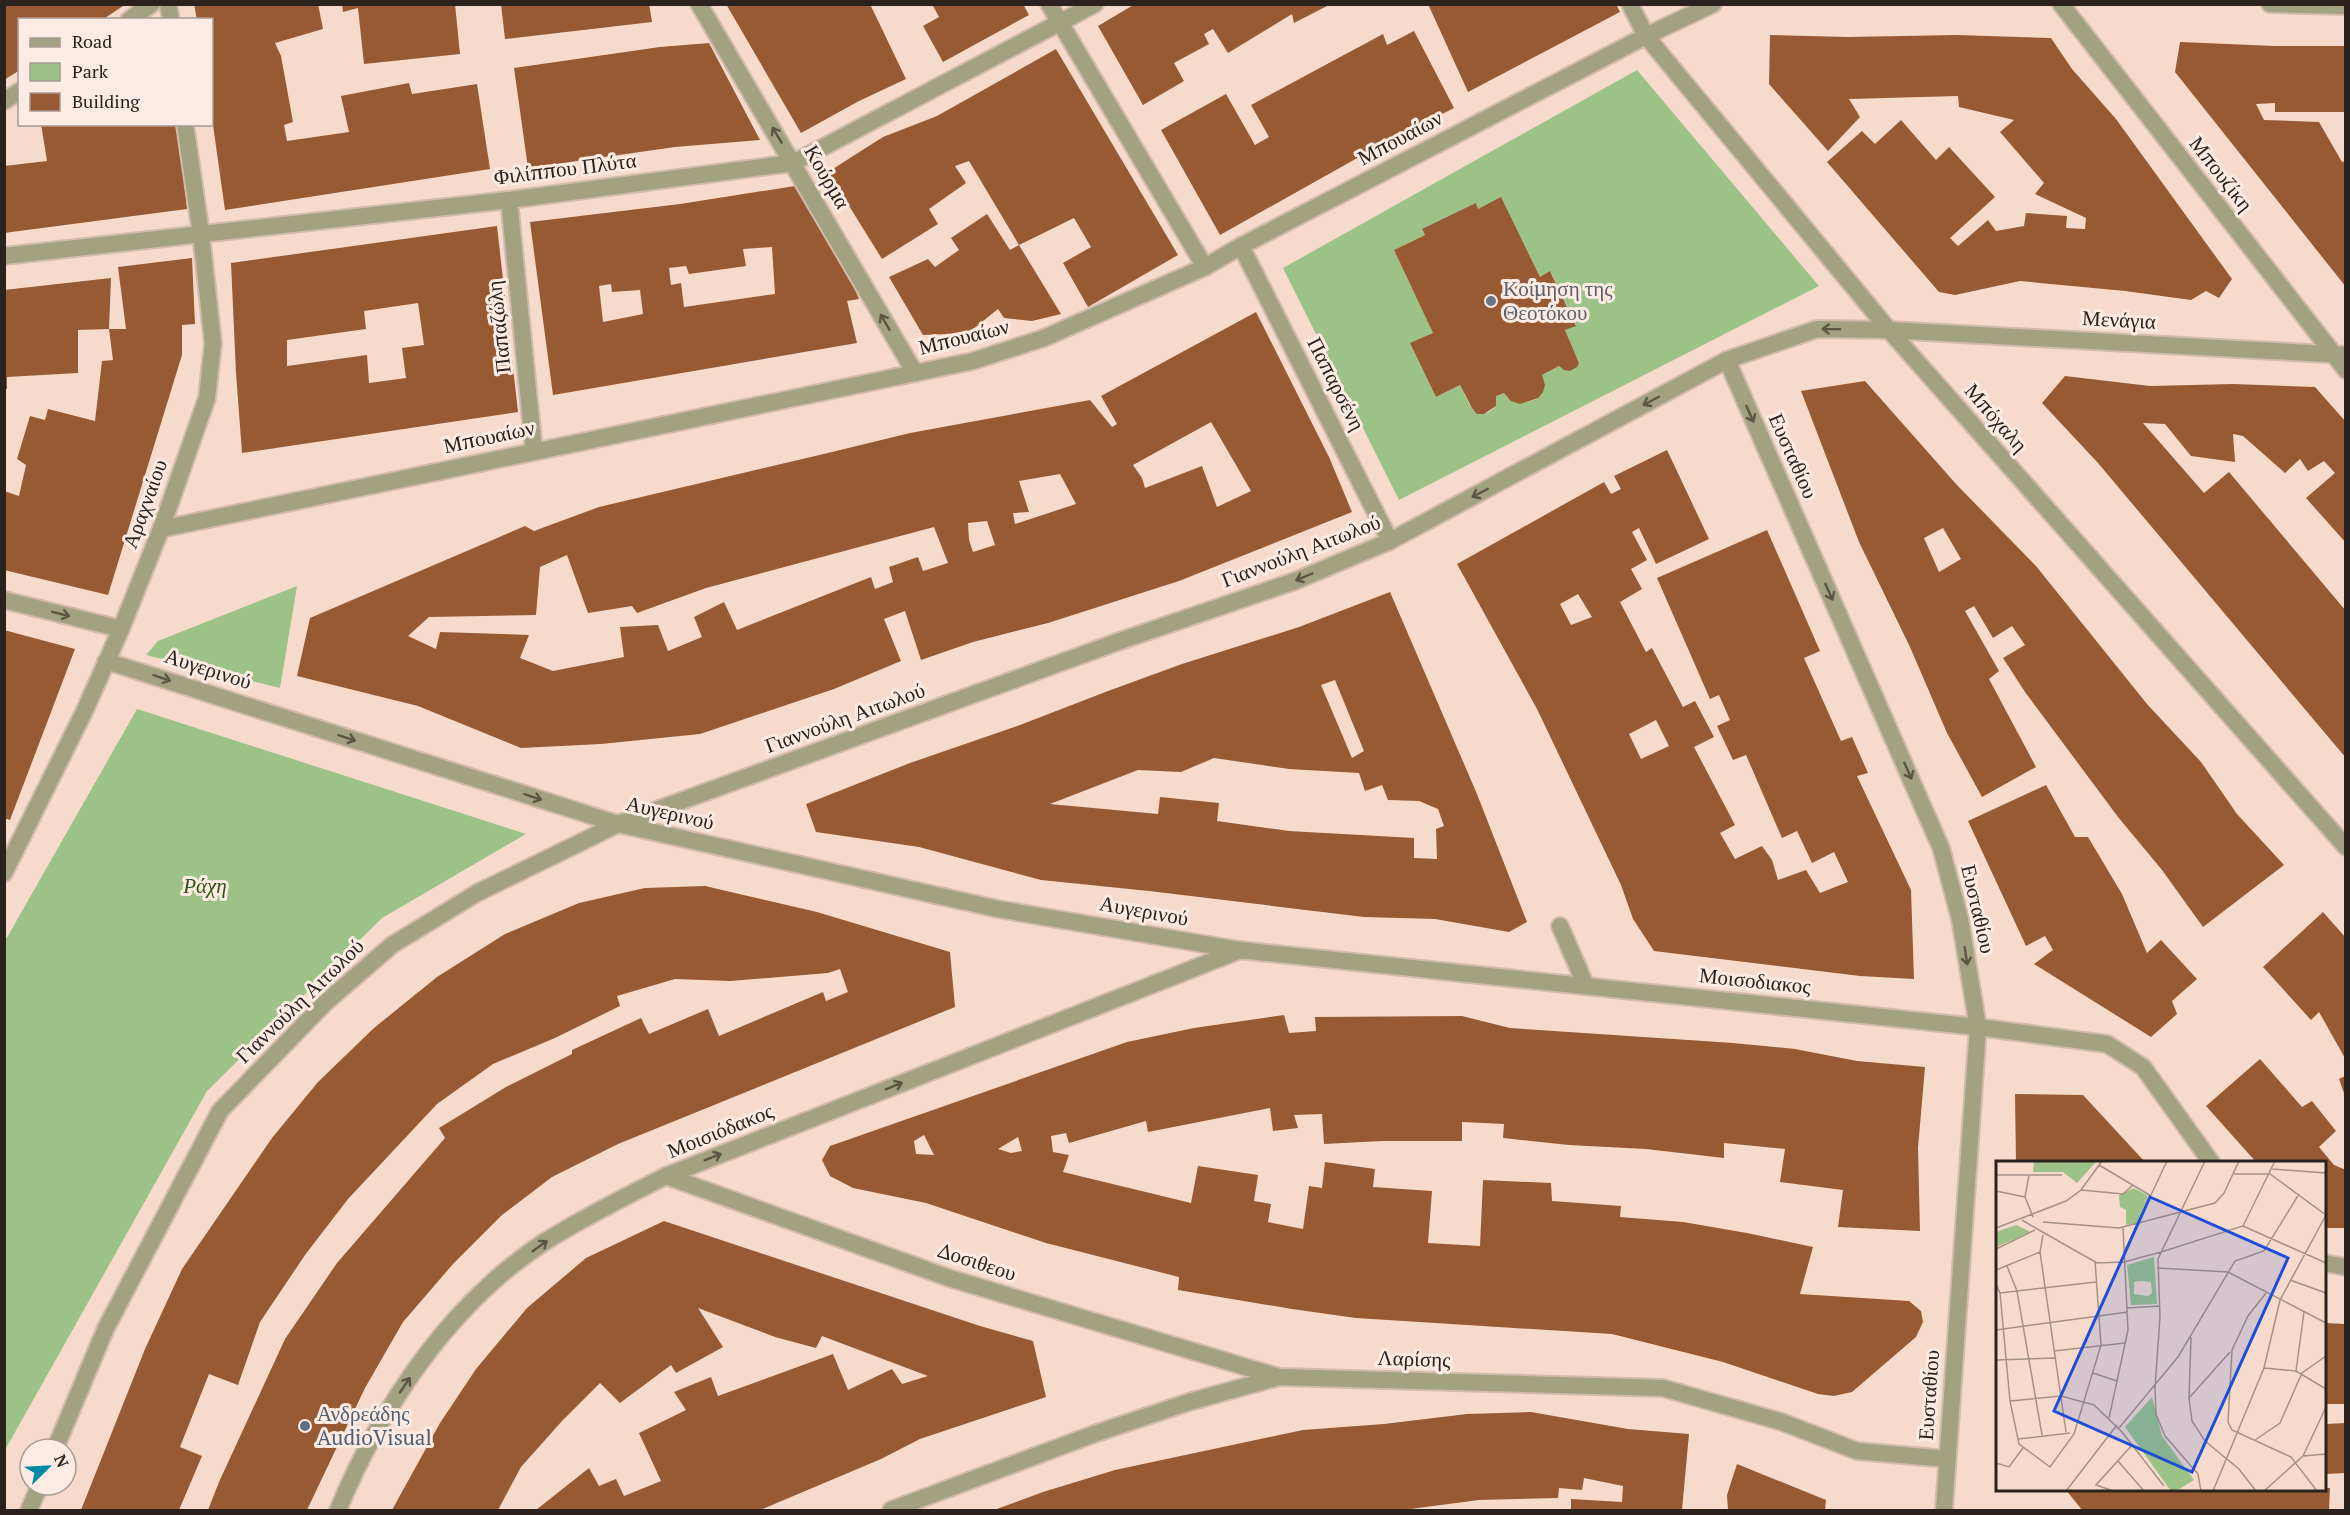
<svg xmlns="http://www.w3.org/2000/svg" width="2350" height="1515" font-family="'PT Serif',serif">
<style>
.green{fill:#9cc288;fill-rule:evenodd}
.building{fill:#985a33;fill-rule:evenodd}
.lines{fill:none;stroke-linecap:round;stroke-linejoin:round}
.minor-casing{stroke:#d2baac;stroke-width:20}
.minor{stroke:#a2a181;stroke-width:16}
.oneway{stroke:#5b5545}
.worship-dot{fill:#6b7280;stroke:#fbebe2;stroke-width:2}
.service-dot{fill:#5c6f8a;stroke:#fbebe2;stroke-width:2}
.labels{text-anchor:middle;stroke-width:6;stroke-linejoin:round;paint-order:stroke}
.street-label{font-size:21px;fill:#2c221d;stroke:#fbebe2}
.worship-label{font-size:21px;fill:#5b616d;stroke:#fbebe2;text-anchor:start}
.park-label{font-size:21px;font-style:italic;fill:#2e5413;stroke:#fbebe2}
.service-label{font-size:21px;fill:#4e5e75;stroke:#fbebe2;text-anchor:start}
.inset-road{fill:none;stroke:#a59186;stroke-width:1.5}
.view{fill:#1d4ed8;fill-opacity:0.15;stroke:#1d4ed8;stroke-width:3}
.inset-edge{fill:none;stroke:#2c221d;stroke-width:3}
</style>
<rect width="100%" height="100%" fill="#f6dbcc"/>
<g class="green">
<path d="M1637 70 1819 286 1399 500 1283 268ZM1501 198 1540 277 1551 272 1576 325 1565 330 1579 363C1574 372 1566 372 1559 366L1542 375 1538 398C1523 405 1514 405 1504 393L1496 396V406C1476 427 1468 401 1460 385L1436 397 1411 344 1433 333 1394 250 1425 235 1422 230 1476 204 1478 209Z"/>
<path d="M297 586 280 688 146 655 158 641Z"/>
<path d="M137 709 526 834 382 918 207 1091 5 1450V941Z"/>
</g>
<g class="building">
<path d="M4 4H126L102 20H20V70L4 80Z"/>
<path d="M194 4H318L323 29 275 43 281 56 293 122 284 125 287 141 349 132 341 96 409 83 412 94 477 84 490 169 225 210 212 118V20H197Z"/>
<path d="M342 4H455L460 54 364 64 358 8 343 12Z"/>
<path d="M501 4H649L652 22 505 39Z"/>
<path d="M726 4 813 6 870 4 906 79 859 101 801 133Z"/>
<path d="M932 4H1023L1029 15 943 62 923 26 939 17Z"/>
<path d="M1135 4H1331L1294 23 1292 14 1228 53 1213 29 1204 34 1209 44 1174 63 1184 81 1143 105 1098 26Z"/>
<path d="M1428 4H1616L1620 12 1468 92Z"/>
<path d="M1414 31 1454 108 1368 152 1220 235 1161 130 1226 94 1255 145 1269 137 1251 105 1383 34 1387 45Z"/>
<path d="M1770 35 1848 37 1957 35 2051 38 2072 69 2116 119 2232 279 2219 298 2206 291 2191 300 2125 291 2020 281 1955 295 1939 292 1827 162 1862 131 1875 144 1901 120 1936 160 1949 147 1995 197 1950 238 1958 246 1988 220 1996 231 2024 226 2026 213 2067 216 2066 228 2085 229 2086 218 2035 194 2044 183 2000 132 2014 120 1959 107 1958 96 1849 99 1860 117 1828 151 1769 84Z"/>
<path d="M2180 42 2275 46H2346V112H2275V103L2256 104 2264 120 2319 122 2342 162 2346 161V287L2175 72Z"/>
<path d="M709 43 760 140 675 147 528 168 514 68 660 47Z"/>
<path d="M1056 49 1178 255 1088 307 1063 263 1091 247 1074 218 1019 245 969 161 955 166 966 183 929 209 938 224 882 259 828 172 883 137 937 116Z"/>
<path d="M41 124H178L187 209 4 233V166L47 161Z"/>
<path d="M795 186 842 259 859 299 847 301 857 343 553 395 530 222 680 204ZM772 247 775 294 684 307 681 283 671 285 669 268 686 266 689 274 746 266 743 249ZM611 284 612 292 640 290 643 314 603 322 599 286Z"/>
<path d="M1501 197 1540 277 1550 271 1576 326 1565 330 1579 363 1577 367 1570 371 1564 370 1559 366 1542 375 1545 385 1543 392 1538 398 1520 404 1511 401 1504 393 1496 396V406L1484 414H1477L1472 408 1460 385 1436 397 1410 343 1433 333 1394 250 1425 235 1422 229 1476 203 1478 209Z"/>
<path d="M987 214 1010 250 1019 245 1061 314 1032 321 1004 318 998 309 972 330 948 334 923 335 889 277 928 259 935 267 959 250 951 238Z"/>
<path d="M497 226 518 412 242 453 236 373 231 263ZM418 303 424 345 402 348 406 378 369 383 367 355 287 366V340L366 329 364 311Z"/>
<path d="M192 258 195 324 182 325V355L108 595 4 570V491L19 496 26 465 17 459 30 416 45 420 48 409 95 421 102 361 113 360 109 329H126L118 267Z"/>
<path d="M111 278 109 329 78 330V373L7 377V389H4V290Z"/>
<path d="M1256 312 1329 457 1352 512 1179 581 1048 623 973 642 921 660 905 611 884 619 901 661 834 689 700 734 601 744 521 748 418 706 297 676 310 618 525 526 534 531 599 507 832 452 910 433 1090 400 1112 427 1117 424 1101 396ZM1211 422 1251 491 1217 507 1202 466 1145 488 1142 478 1133 465ZM1060 474 1076 504 1015 524 1013 513 1029 512 1019 481ZM987 521 995 545 973 552 969 540 968 523ZM934 527 948 563 923 571 918 557 889 567 893 582 875 589 871 577 737 630 724 602 694 617 702 637 668 651 658 625 620 627 624 657 553 671 520 658 529 635 440 632 436 649 408 636 429 617 536 615 540 567 567 555 588 613 632 606 637 613 706 588Z"/>
<path d="M2065 376 2150 386 2233 384 2315 387 2346 422V543L2306 498 2335 473 2324 461 2308 471 2300 459 2285 473 2243 436 2233 434 2235 462 2191 456 2165 424 2143 423 2204 493 2229 472 2346 611V758L2098 463 2042 403Z"/>
<path d="M1865 381 1956 484 2036 566 2147 704 2201 762 2237 814 2284 865 2203 927 2162 870 2118 817 2025 692 2003 658 2025 645 2012 626 1993 638 1974 606 1965 611 1999 671 1989 679 2036 767 1982 797 1947 733 1910 647 1859 542 1801 391ZM1943 528 1961 559 1939 572 1924 538Z"/>
<path d="M1667 450 1709 539 1656 564 1639 528 1632 532 1647 560 1631 569 1642 589 1620 602 1646 652 1652 648 1683 707 1695 701 1714 737 1694 747 1735 825 1720 833 1735 859 1762 846 1772 860 1778 880 1806 870 1820 893 1848 882 1834 852 1812 863 1797 831 1782 838 1746 755 1733 760 1717 726 1730 720 1719 695 1710 699 1657 578 1767 530 1820 651 1804 658 1841 741 1852 737 1868 773 1857 776 1911 890 1914 979 1860 976 1654 951 1633 919 1621 885 1537 709 1457 564 1604 482 1611 494 1621 489 1614 476ZM1578 594 1592 617 1571 625 1560 604ZM1656 720 1669 746 1641 759 1629 734Z"/>
<path d="M1390 592 1477 794 1527 922 1509 932 1435 919 1364 917 1149 891 1041 880 919 847 816 832 806 804 910 763 1020 725 1108 691 1182 664 1299 627ZM1335 680 1364 751 1352 758 1321 685ZM1214 758 1289 769 1359 773 1365 791 1382 785 1388 800 1419 801 1438 809 1444 826 1436 829 1437 859 1414 858V838L1289 831 1217 821 1219 803 1160 797 1158 814 1050 804 1138 770 1181 772Z"/>
<path d="M4 630 75 649 10 820 4 818Z"/>
<path d="M2046 785 2075 837H2088L2122 894 2147 953 2161 940 2197 979 2172 1001 2177 1014 2151 1037 2034 964 2053 950 2045 936 2026 946 1968 821Z"/>
<path d="M705 886 817 912 950 952 955 1007 618 1144 552 1177 502 1215 453 1264 403 1322 365 1388 307 1510H208L219 1482 285 1339 337 1263 445 1138 439 1128 506 1087 572 1054V1050L641 1018 649 1034 708 1009 719 1036 823 992 826 1001 848 992 840 969 828 973 730 981 675 979 617 996 620 1006 555 1038 493 1064 437 1104 348 1199 305 1255 260 1322 238 1385 209 1374 180 1447 202 1456 179 1510H81L145 1349 182 1269 272 1138 318 1082 374 1028 437 977 505 934 579 903 645 888Z"/>
<path d="M2323 912 2346 938V1060L2319 1012 2311 1020 2263 967Z"/>
<path d="M1284 1015 1289 1033 1316 1031 1315 1017 1462 1016 1510 1028 1733 1043 1795 1049 1857 1061 1925 1067 1918 1148 1920 1231 1838 1227 1843 1190 1780 1182 1785 1149 1724 1143V1158L1646 1149 1569 1145 1503 1138 1504 1124 1462 1122V1141H1382L1324 1144 1322 1114 1294 1115 1298 1128 1273 1131 1270 1108 1148 1132 1146 1121 1069 1143 1066 1133 1051 1136 1053 1152 1069 1155 1063 1172 1191 1203 1198 1166 1258 1175 1254 1201 1271 1204 1268 1222 1303 1229 1309 1186 1322 1188 1325 1162 1375 1169 1373 1187 1432 1191 1428 1243 1480 1246 1483 1180 1551 1183 1552 1201 1621 1206 1620 1217 1683 1222 1747 1233 1813 1247 1800 1294 1909 1301 1921 1311 1923 1322 1916 1337 1852 1392 1834 1396 1818 1394 1723 1362 1612 1334 1356 1318 1292 1309 1178 1290 1179 1277 1046 1243 926 1203 853 1188 830 1176 822 1160 830 1146 1127 1042 1194 1028ZM924 1135 934 1155 916 1154 914 1141ZM1018 1137 1022 1151 1011 1153 998 1149Z"/>
<path d="M2260 1059 2302 1107 2312 1101 2336 1131 2319 1147 2334 1165 2346 1170V1228H2325V1162H2256L2206 1106Z"/>
<path d="M2345 1076V1096L2339 1079Z"/>
<path d="M2015 1094 2083 1095 2145 1162H2016Z"/>
<path d="M664 1221 980 1326 1033 1341 1046 1397 920 1439 881 1459 760 1510H536L589 1468 599 1486 616 1479 624 1496 661 1481 639 1433 686 1410 674 1392 711 1377 718 1396 833 1354 848 1390 892 1369 902 1384 928 1376 822 1336 816 1348 775 1337 698 1308 723 1347 676 1373 671 1365 620 1403 600 1383 562 1421 521 1467 498 1510H392L440 1423 476 1369 527 1308 586 1258Z"/>
<path d="M2325 1323 2346 1324V1404H2325Z"/>
<path d="M1531 1412 1628 1429 1689 1434 1682 1510H1571V1499L1622 1502 1623 1486 1584 1478 1582 1490 1559 1488 1558 1498 1479 1500 1403 1510H994L1043 1492 1115 1470 1303 1430 1384 1424 1467 1414Z"/>
<path d="M2346 1423V1473L2325 1474V1424Z"/>
<path d="M1737 1464 1826 1500 1825 1510H1728L1727 1495Z"/>
<path d="M2325 1488H2330L2329 1510H2082L2066 1490Z"/>
</g>
<g class="lines">
<g class="minor-casing">
<g id="minor">
<path d="M168 4 171 20"/>
<path d="M699 4 915 373"/>
<path d="M1049 4 1205 267"/>
<path d="M1630 4 1646 36 1889 330 2346 847"/>
<path d="M2061 4 2346 370"/>
<path d="M2270 4 2346 6"/>
<path d="M129 20 152 4"/>
<path d="M4 101 20 91"/>
<path d="M509 200 534 451"/>
<path d="M1241 246 1390 541"/>
<path d="M4 256 509 200 793 163 1095 4"/>
<path d="M1727 360 1941 848 1960 919 1978 1027 1944 1510"/>
<path d="M161 529 973 361 1044 338 1205 267 1241 246 1646 36 1713 4"/>
<path d="M4 600 121 629"/>
<path d="M106 661 618 824 998 909 1239 950 1978 1027 2107 1044 2143 1067 2211 1162"/>
<path d="M4 873 85 710 121 629 161 529 207 398 213 343 201 234 185 124"/>
<path d="M1560 926 1586 986"/>
<path d="M666 1176 949 1278 1279 1377"/>
<path d="M2324 1263 2346 1267"/>
<path d="M55 1449 106 1328 220 1111 325 1003 392 945 477 893 618 824 1120 641 1295 581 1390 541 1727 360 1817 329 1889 330 2346 355"/>
<path d="M29 1510 40 1485"/>
<path d="M338 1510C381 1407 450 1303 546 1241 584 1217 625 1197 666 1176L1238 951"/>
<path d="M891 1510 1094 1434 1189 1402 1279 1377 1663 1388 1782 1422 1857 1451 1947 1459"/>
</g>
</g>
<use href="#minor" class="minor"/>
</g>
<defs><path id="oneway-shaft" d="M-6 0H5M1.5-3L5.5 0L1.5 3" fill="none" stroke-width="1.6" stroke-linecap="round" stroke-linejoin="round" transform="scale(1.5)"/></defs>
<g class="oneway">
<use href="#oneway-shaft" transform="translate(777 135) rotate(-121)"/>
<use href="#oneway-shaft" transform="translate(885 322) rotate(-120)"/>
<use href="#oneway-shaft" transform="translate(1831 329) rotate(-179)"/>
<use href="#oneway-shaft" transform="translate(1651 401) rotate(152)"/>
<use href="#oneway-shaft" transform="translate(1750 414) rotate(66)"/>
<use href="#oneway-shaft" transform="translate(1480 493) rotate(152)"/>
<use href="#oneway-shaft" transform="translate(1304 577) rotate(157)"/>
<use href="#oneway-shaft" transform="translate(1829 592) rotate(66)"/>
<use href="#oneway-shaft" transform="translate(61 614) rotate(14)"/>
<use href="#oneway-shaft" transform="translate(162 678) rotate(18)"/>
<use href="#oneway-shaft" transform="translate(347 738) rotate(18)"/>
<use href="#oneway-shaft" transform="translate(1908 771) rotate(66)"/>
<use href="#oneway-shaft" transform="translate(533 797) rotate(18)"/>
<use href="#oneway-shaft" transform="translate(1966 956) rotate(81)"/>
<use href="#oneway-shaft" transform="translate(894 1086) rotate(-22)"/>
<use href="#oneway-shaft" transform="translate(713 1157) rotate(-22)"/>
<use href="#oneway-shaft" transform="translate(540 1246) rotate(-36)"/>
<use href="#oneway-shaft" transform="translate(405 1385) rotate(-56)"/>
</g>
<circle class="worship-dot" cx="1491" cy="301" r="6"/>
<circle class="service-dot" cx="305" cy="1426" r="6"/>
<g class="labels">
<g class="street-label">
<text transform="translate(1400 138) rotate(-28)" y="7">Μπουαίων</text>
<text transform="translate(565 169) rotate(-7)" y="7">Φιλίππου Πλύτα</text>
<text transform="translate(2221 174) rotate(52)" y="7">Μπουζίκη</text>
<text transform="translate(827 177) rotate(60)" y="7">Κούρμα</text>
<text transform="translate(2119 320) rotate(3)" y="7">Μενάγια</text>
<text transform="translate(499 327) rotate(-96)" y="7">Παπαζώλη</text>
<text transform="translate(964 337) rotate(-14)" y="7">Μπουαίων</text>
<text transform="translate(1336 384) rotate(63)" y="7">Παπαρσένη</text>
<text transform="translate(1996 418) rotate(49)" y="7">Μπόχαλη</text>
<text transform="translate(489 437) rotate(-12)" y="7">Μπουαίων</text>
<text transform="translate(1793 456) rotate(66)" y="7">Ευσταθίου</text>
<text transform="translate(145 504) rotate(-70)" y="7">Αραχναίου</text>
<text transform="translate(1301 551) rotate(-21)" y="7">Γιαννούλη Αιτωλού</text>
<text transform="translate(208 669) rotate(18)" y="7">Αυγερινού</text>
<text transform="translate(845 718) rotate(-20)" y="7">Γιαννούλη Αιτωλού</text>
<text transform="translate(670 813) rotate(13)" y="7">Αυγερινού</text>
<text transform="translate(1978 909) rotate(77)" y="7">Ευσταθίου</text>
<text transform="translate(1144 911) rotate(10)" y="7">Αυγερινού</text>
<text transform="translate(1755 981) rotate(6)" y="7">Μοισοδιακος</text>
<text transform="translate(300 1001) rotate(-44)" y="7">Γιαννούλη Αιτωλού</text>
<text transform="translate(720 1131) rotate(-22)" y="7">Μοισιόδακος</text>
<text transform="translate(977 1262) rotate(18)" y="7">Δοσιθεου</text>
<text transform="translate(1414 1359) rotate(2)" y="7">Λαρίσης</text>
<text transform="translate(1929 1395) rotate(-86)" y="7">Ευσταθίου</text>
</g>
<g class="worship-label">
<text x="1503" y="296">Κοίμηση της<tspan x="1503" dy="24">Θεοτόκου</tspan></text>
</g>
<g class="park-label">
<text x="205" y="893">Ράχη</text>
</g>
<g class="service-label">
<text x="317" y="1421">Ανδρεάδης<tspan x="317" dy="24">AudioVisual</tspan></text>
</g>
</g>
<g transform="translate(1996 1161)">
<rect width="330" height="330" fill="#f6dbcc"/>
<path d="M38 0H98L99 2 81 22 67 11H37ZM138 27 152 35 141 62 130 64V49L124 46 123 34ZM20 64 35 71 0 86V71ZM158 96 161 143 135 144 131 104ZM146 120 155 121 156 132 152 135 138 133V121ZM156 236 166 275 198 319 180 330H175L129 266Z" fill="#9cc288" fill-rule="evenodd"/>
<path class="inset-road" d="M103 4 155 35M276 8 330 12M238 13H274L330 54M0 14H66M33 14 29 36 37 56M85 29 127 33 137 24M0 30 29 36M26 59 43 69M47 61 123 67 219 42 228 32 243 0M247 65 330 102M0 67 70 40 85 29 106 0M43 69 101 102 128 101 165 91 247 65 279 0M47 74 44 91 70 271M0 88 39 69M129 89 171 0M11 105 21 130 46 274M161 107 232 111 330 162M0 109 44 91M294 119 330 132M0 123 4 132 14 240 23 283 54 306 78 273 105 184 99 100M4 132 100 121M270 132 252 155 236 189 232 261 236 269 295 296 321 330M131 147 164 145M0 169 132 151M195 176 193 237 196 260 209 280 243 308 260 330M58 190 129 182M0 199 60 197M268 207 300 210 330 228M300 210 308 151M97 212 121 220M193 237 234 191M14 240 65 235 98 244 126 271 168 325M113 257 132 169 127 67M123 267 182 196 239 100 268 90 303 33M22 278 74 272M259 279 284 262 306 212 330 195M307 295 330 293M122 300 148 330M0 302 13 306 27 287M70 330 121 264M117 330 100 324 137 283M205 330 202 313 169 275 160 253 159 227 164 156 162 98 209 0M217 330 268 207 284 139 330 54M268 330 307 295 330 246"/>
<path class="view" d="M154 36 292 97 196 311 58 250Z"/>
<rect width="330" height="330" class="inset-edge"/>
</g>
<rect width="2350" height="1515" fill="none" stroke="#2c221d" stroke-width="12"/>
<rect x="18" y="18" width="195" height="108" fill="#fbebe2" stroke="#a89b93" stroke-width="1.5"/>
<rect x="30" y="38" width="30" height="9" fill="#a2a181" stroke="#a89b93" stroke-width="1.5"/>
<text x="72" y="48" font-size="18" fill="#2c221d">Road</text>
<rect x="30" y="63" width="30" height="18" fill="#9cc288" stroke="#a89b93" stroke-width="1.5"/>
<text x="72" y="78" font-size="18" fill="#2c221d">Park</text>
<rect x="30" y="93" width="30" height="18" fill="#985a33" stroke="#a89b93" stroke-width="1.5"/>
<text x="72" y="108" font-size="18" fill="#2c221d">Building</text>
<g transform="translate(48 1467) rotate(66)"><circle r="28" fill="#fbebe2" stroke="#a89b93" stroke-width="1.5"/>
<path d="M0-4.5L10 22L0 15L-10 22Z" fill="#0089a9"/>
<text y="-9" font-size="16" font-weight="bold" text-anchor="middle" fill="#2c221d">N</text>
</g>
</svg>
